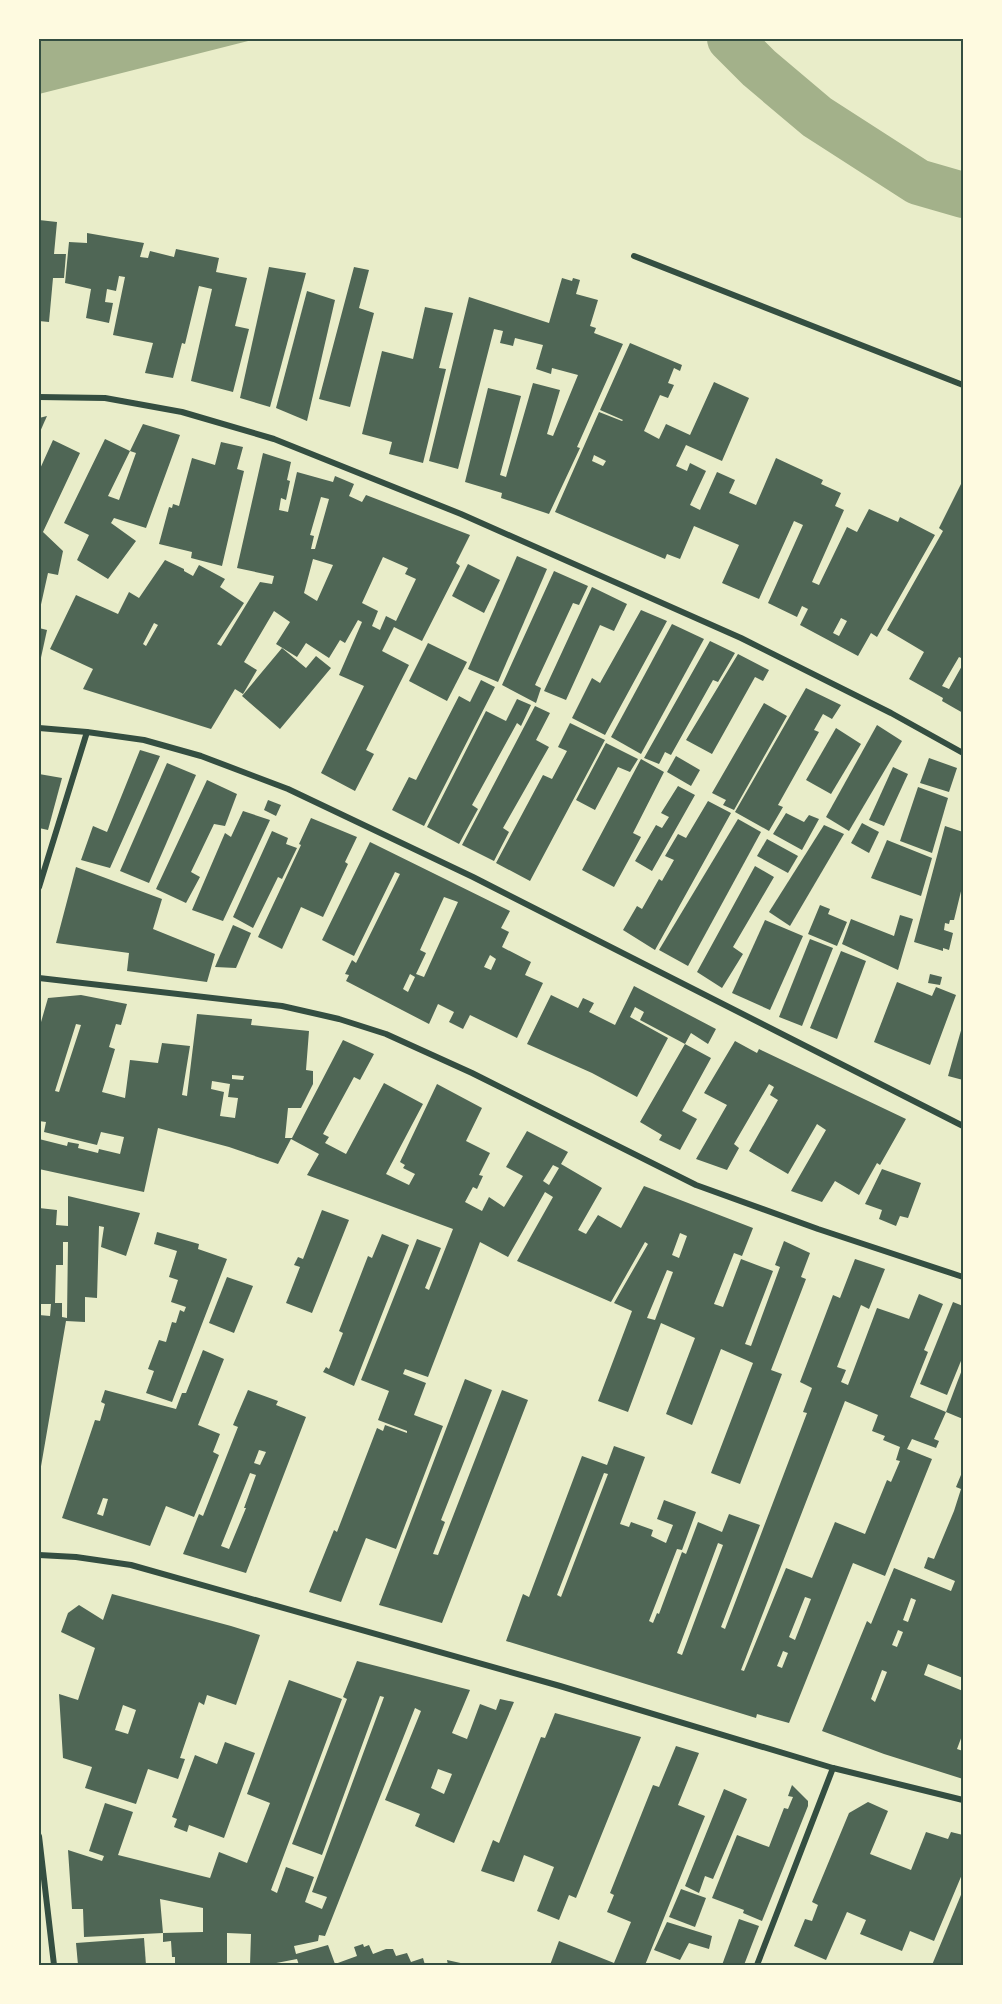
<svg xmlns="http://www.w3.org/2000/svg" width="1002" height="2004" font-family="'IBM Plex Serif',serif">
<style>
.water{fill:#a3b18a}
.lines{fill:none;stroke-linecap:round;stroke-linejoin:round}
.canal{stroke:#a3b18a;stroke-width:46}
.building{fill:#4f6655;fill-rule:evenodd}
.minor{stroke:#344e41;stroke-width:6}
.neatline{fill:none;stroke:#344e41;stroke-width:2}
</style>
<rect width="100%" height="100%" fill="#e9edc9"/>
<path class="water" d="M39 39H256L39 94Z"/>
<g class="lines">
<path class="canal" d="M730 39 759 68 817 117 918 182 963 195"/>
</g>
<g class="building">
<path d="M39 220 57 222 54 254H66L64 278H53L49 322 39 321Z"/>
<path d="M87 233 144 243 140 257 148 258 150 251 174 257 176 249 219 258 216 272 247 278 235 326 249 329 233 392 191 381 212 289 199 286 185 344 182 343 173 378 145 373 153 343 113 335 125 277 119 276 116 291 107 289 105 302 113 303 109 323 86 318 91 289 65 283 69 242 87 243Z"/>
<path d="M269 267 306 273 270 407 240 398Z"/>
<path d="M354 267 369 270 359 308 374 313 350 407 319 399Z"/>
<path d="M562 278 572 281 573 278 580 280 576 294 598 300 590 326 596 328 594 333 623 344 577 447 580 448 549 514 501 498 502 493 465 482 488 388 521 396 500 475 506 477 533 383 560 390 547 434 553 436 578 375 552 368 551 374 536 369 543 345 515 338 513 346 500 343 503 331 494 329 458 469 429 461 469 297 549 323Z"/>
<path d="M307 291 335 300 307 421 276 408Z"/>
<path d="M425 307 453 313 439 368 446 369 423 463 389 454 392 442 362 434 382 351 413 359Z"/>
<path d="M630 343 682 365 680 371 674 368 668 383 674 385 668 398 660 395 644 431 659 439 666 424 690 435 714 382 749 398 722 461 686 445 676 466 687 471 690 463 706 471 690 505 700 510 717 472 735 480 729 493 756 505 776 458 823 480 821 484 841 493 835 506 844 510 812 582 819 585 847 527 857 532 869 509 898 522 900 517 935 535 877 637 871 633 858 656 800 625 808 609 802 606 797 617 768 603 803 525 794 521 759 599 722 583 739 545 694 526 680 559 667 554 665 559 555 512 599 412 622 421 623 420 600 410ZM594 455 606 461 603 466 592 461ZM841 618 847 621 839 636 833 633Z"/>
<path d="M47 416 39 434V418Z"/>
<path d="M143 424 180 435 146 528 114 518 111 523 136 541 108 579 77 560 89 535 64 523 105 439 130 451 108 496 119 500 136 453 130 451Z"/>
<path d="M53 440 80 453 43 532 63 551 58 575 48 573 40 609 39 471Z"/>
<path d="M221 442 243 447 237 469 244 471 222 566 191 558 192 552 159 544 169 507 172 508 173 504 179 506 192 458 215 465Z"/>
<path d="M263 453 291 462 287 480 290 481 286 500 281 498 279 510 288 512 297 472 333 482 335 476 354 484 349 496 362 502 366 495 470 535 456 563 460 566 422 641 394 627 382 651 409 665 366 750 374 754 355 791 321 773 364 686 339 675 362 622 358 620 345 643 340 640 329 658 306 643 297 657 276 644 290 622 274 611 244 662 257 670 243 694 235 689 211 729 83 689 93 669 50 649 76 595 118 614 129 592 139 598 165 560 184 569V571L193 576 199 565 225 579 220 587 244 603 217 644 221 646 260 582 272 584 274 576 237 568ZM321 497 329 499 315 549H311L314 536 310 535ZM383 557 408 568 405 574 416 579 396 621 386 616 380 630 372 626 378 611 362 603ZM313 559 333 565 317 601 304 593ZM154 623 158 625 146 646 143 644Z"/>
<path d="M963 480V659L959 657 942 686 949 689 963 664V713L942 701 943 698 909 679 924 652 887 630 943 531 939 528Z"/>
<path d="M517 556 547 569 498 682 468 669Z"/>
<path d="M468 564 500 580 484 613 452 596Z"/>
<path d="M554 571 588 586 579 605 573 603 535 685 541 688 536 703 502 685Z"/>
<path d="M592 587 627 604 614 631 600 625 566 700 544 691Z"/>
<path d="M641 610 667 621 605 735 572 718 592 678 600 683Z"/>
<path d="M672 624 704 639 641 754 611 737Z"/>
<path d="M39 628 47 630 40 662 39 661Z"/>
<path d="M710 641 735 653 718 682 713 680 671 755 665 752 659 764 644 758Z"/>
<path d="M428 643 467 662 447 701 409 681Z"/>
<path d="M282 648 306 668 316 656 331 668 280 729 242 696Z"/>
<path d="M738 654 769 670 763 681 755 677 712 754 686 740Z"/>
<path d="M481 680 495 687 424 826 392 810 409 777 416 780 459 696 470 702Z"/>
<path d="M806 688 841 705 832 719 823 714 814 730 819 732 778 805 783 807 769 831 735 812Z"/>
<path d="M517 699 531 705 521 726 517 723 472 805 478 809 459 844 427 827 486 711 506 721Z"/>
<path d="M764 703 787 716 734 810 723 805 726 800 712 793Z"/>
<path d="M535 706 550 713 536 740 549 747 503 828 509 832 494 861 462 845Z"/>
<path d="M570 723 605 740 530 881 496 863 543 775 552 779 567 751 558 747Z"/>
<path d="M877 725 902 741 849 831 826 817Z"/>
<path d="M836 728 861 744 831 794 806 780Z"/>
<path d="M606 743 638 759 630 772 618 767 595 810 576 800Z"/>
<path d="M140 750 160 756 110 868 81 860 93 826 107 832Z"/>
<path d="M676 756 700 770 691 786 667 772Z"/>
<path d="M929 758 957 768 949 792 920 783Z"/>
<path d="M641 759 664 772 633 833 641 837 614 887 582 870Z"/>
<path d="M167 763 196 775 149 883 120 871Z"/>
<path d="M893 767 908 774 884 826 869 820Z"/>
<path d="M39 774 62 778 48 830 39 828Z"/>
<path d="M207 780 237 794 225 826 214 824 191 872 200 877 186 903 156 889Z"/>
<path d="M678 786 695 795 652 871 635 861 656 825 662 828 669 817 661 813Z"/>
<path d="M918 787 948 798 932 853 900 841Z"/>
<path d="M268 800 281 805 276 816 264 810Z"/>
<path d="M708 801 731 813 655 950 623 930 637 906 642 909 659 879 662 881 674 860 665 856 678 834 686 838Z"/>
<path d="M243 811 270 820 223 921 192 910 225 833 231 837Z"/>
<path d="M786 813 804 822 809 815 819 819 802 850 773 834Z"/>
<path d="M311 818 357 837 345 862 348 864 323 917 301 907 282 949 258 937 301 845 299 844Z"/>
<path d="M738 819 761 832 688 966 659 950Z"/>
<path d="M862 823 879 832 869 853 851 843Z"/>
<path d="M824 825 844 834 790 926 769 912Z"/>
<path d="M945 826 963 832V883L954 920H950L949 924 945 923 944 930 953 933 949 950 943 948V951L914 942Z"/>
<path d="M272 831 288 838 286 844 297 848 282 879 278 877 253 928 233 917Z"/>
<path d="M767 839 798 856 788 873 757 856Z"/>
<path d="M887 840 932 858 921 896 871 878Z"/>
<path d="M370 842 510 911 501 928 509 932 502 947 531 962 525 975 543 983 517 1038 470 1015 463 1029 449 1022 454 1012 438 1004 429 1024 346 981 349 975 345 974 352 960 356 963 400 874 395 872 354 956 322 940ZM444 897 458 902 424 977 416 974 426 953 420 950ZM490 955 496 959 491 970 484 967ZM410 974 415 977 408 992 403 989Z"/>
<path d="M755 866 774 877 733 947 743 954 722 988 697 972Z"/>
<path d="M76 867 162 899 153 929 215 954 207 982 127 971 129 953 56 943Z"/>
<path d="M820 905 830 909 828 914 847 922 837 946 808 934Z"/>
<path d="M900 915 913 919 898 970 842 944 851 919 894 936Z"/>
<path d="M765 920 803 936 770 1010 732 993Z"/>
<path d="M233 925 251 933 236 968 215 967Z"/>
<path d="M810 939 833 948 802 1026 779 1017Z"/>
<path d="M841 951 866 961 837 1039 810 1028Z"/>
<path d="M930 974 942 977 940 985 928 983Z"/>
<path d="M897 982 932 996 936 987 956 995 930 1065 874 1042Z"/>
<path d="M634 986 716 1029 708 1044 691 1033 685 1044 640 1020 644 1012 635 1007 630 1017 668 1038 637 1097 592 1073 527 1044 551 995 578 1008 583 998 594 1003 589 1012 615 1025Z"/>
<path d="M81 995 127 1004 121 1025 116 1024 109 1047 115 1049 102 1092 125 1098 130 1060 158 1063 162 1043 190 1046 182 1095 187 1096 197 1014 252 1019 251 1025 309 1031 306 1070 313 1071V1084L301 1108H288L285 1138H292L343 1040 374 1054 360 1080 354 1077 323 1134 329 1137 325 1143 346 1154 384 1083 423 1104 386 1174 409 1185 415 1174 403 1168 405 1165 400 1162 437 1084 482 1108 466 1141 490 1153 479 1175 483 1176 477 1189 473 1187 465 1202 482 1211 489 1197 504 1207 523 1176 506 1167 527 1131 568 1152 561 1164 602 1188 578 1230 586 1234 598 1215 621 1228 644 1186 753 1228 742 1256 734 1253 714 1304 723 1307 741 1259 773 1271 745 1344 751 1346 780 1267 775 1265 784 1241 810 1253 801 1277 806 1279 771 1370 782 1374 740 1484 711 1473 753 1363 721 1349 692 1425 666 1414 695 1338 661 1323 628 1412 598 1401 632 1311 614 1303 648 1244 645 1242 611 1302 517 1261 553 1197 545 1192 508 1257 480 1242 428 1377 405 1369 403 1374 426 1383 414 1415 443 1426 396 1549 366 1538 341 1602 309 1592 334 1530 337 1532 377 1428 383 1431 385 1425 407 1433V1431L378 1420 389 1391 361 1380 417 1239 441 1248 425 1288 429 1290 453 1229 307 1175 319 1154 291 1139 278 1164 229 1147 158 1128 144 1192 39 1169V1139L67 1146 68 1142 79 1144 78 1148 98 1153 99 1149 120 1154 124 1137 101 1132 97 1145 44 1132 46 1122 39 1121V1029L48 998ZM76 1024 81 1025 59 1092 55 1091ZM232 1075 244 1076 243 1080 232 1079ZM212 1081 230 1084 228 1097 238 1098 235 1118 220 1116 224 1092 211 1089ZM553 1165 559 1168 549 1185 543 1181ZM680 1233 687 1236 679 1258 672 1255ZM667 1270 673 1272 655 1320 647 1318Z"/>
<path d="M962 1027H963V1080L948 1076Z"/>
<path d="M735 1041 757 1053 759 1049 906 1119 880 1165 877 1163 859 1195 835 1181 822 1202 791 1191 826 1130 817 1124 788 1174 749 1151 778 1100 770 1095 774 1087 769 1084 734 1144 739 1148 727 1170 696 1159 727 1105 704 1093Z"/>
<path d="M685 1044 711 1058 682 1111 697 1119 680 1150 659 1140 662 1135 640 1122Z"/>
<path d="M882 1169 921 1183 908 1218 900 1216 896 1226 879 1219 882 1210 865 1204Z"/>
<path d="M68 1196 140 1213 126 1256 101 1247 104 1227 99 1226 97 1298 85 1297V1322L66 1321 39 1478V1315L50 1316 51 1304H39V1208L57 1210 56 1225 68 1226ZM63 1242H68L67 1318 62 1317V1303H55L56 1265H63Z"/>
<path d="M322 1210 349 1220 312 1313 286 1303 300 1267 294 1265 298 1257 303 1259Z"/>
<path d="M157 1232 199 1244 198 1249 227 1259 172 1402 146 1393 154 1371 148 1369 159 1340 166 1342 172 1322 176 1323 180 1310 184 1312 186 1307 171 1302 178 1280 169 1277 177 1251 154 1244Z"/>
<path d="M382 1234 409 1245 354 1386 323 1372 326 1367 329 1369 343 1333 339 1331 368 1256 372 1258Z"/>
<path d="M855 1259 885 1269 869 1309 861 1305 837 1367 846 1370 841 1382 848 1385 877 1308 909 1319 919 1294 943 1304 924 1350 928 1352 910 1397 946 1412 934 1439 939 1441 936 1448 912 1439 907 1449 932 1459 885 1576 853 1563 789 1723 757 1714 756 1718 506 1641 523 1594 529 1597 582 1456 607 1465 614 1446 645 1457 620 1524 629 1527 631 1522 653 1530 651 1536 666 1543 673 1525 657 1519 664 1500 696 1512 682 1550 677 1549 649 1621 653 1623 657 1613 659 1614 682 1552 686 1554 698 1522 722 1532 729 1514 760 1525 721 1627 725 1629 807 1413 803 1412 812 1388 800 1382 833 1295 840 1298ZM845 1401 878 1415 872 1431 885 1436 883 1440 900 1447 896 1460 900 1461 891 1482 887 1480 865 1534 835 1522 812 1578 786 1568 744 1671 741 1670ZM604 1473 608 1474 561 1597 557 1595ZM718 1543 723 1545 682 1655 677 1653ZM805 1597 811 1599 795 1640 789 1637ZM783 1651 788 1653 782 1668 777 1666Z"/>
<path d="M227 1277 253 1286 234 1333 209 1323Z"/>
<path d="M953 1302 963 1306V1356L947 1395 920 1384Z"/>
<path d="M203 1350 224 1359 198 1425 220 1434 213 1452 219 1455 194 1517 166 1506 150 1546 62 1518 95 1420 100 1421 105 1404 101 1402 105 1390 176 1409 182 1393H186ZM103 1498 108 1499 103 1516 97 1514Z"/>
<path d="M963 1367V1419L946 1412Z"/>
<path d="M465 1379 492 1390 441 1520 445 1522 433 1554 438 1555 502 1390 528 1400 442 1623 379 1605Z"/>
<path d="M248 1390 278 1401 276 1405 306 1417 246 1573 183 1554 199 1514 203 1516 238 1427 233 1425ZM259 1450 266 1452 260 1465 254 1463ZM250 1473 256 1475 244 1508H246L229 1549 221 1546Z"/>
<path d="M963 1470V1678L928 1664 924 1675 963 1691V1733L957 1749 963 1751V1779L884 1754 822 1731 867 1621 871 1624 894 1568 951 1591 955 1581 924 1568 928 1557 934 1559 954 1511 961 1489 956 1487ZM911 1598 916 1600 908 1622 903 1620ZM898 1630 903 1632 897 1647 892 1645ZM882 1670 887 1672 875 1702 871 1699Z"/>
<path d="M112 1594 231 1626 260 1635 236 1705 207 1695 204 1705 199 1702 180 1758 185 1759 178 1779 148 1769 136 1804 85 1788 92 1767 63 1758 59 1694 78 1700 95 1648 61 1632 68 1613 79 1605 103 1620ZM123 1705 136 1710 128 1734 115 1730Z"/>
<path d="M357 1661 470 1690 452 1733 467 1739 480 1704 496 1710 500 1699 514 1702 454 1843 415 1826 420 1814 385 1800 421 1711 415 1708 325 1936 319 1935 318 1941 294 1946 296 1954 328 1945 335 1964 357 1956 354 1947 363 1944 364 1947 369 1945 373 1954 386 1949H393L396 1956 407 1953 411 1962 423 1958 425 1965H299L297 1959 266 1965H250L251 1934 227 1933V1965H175V1957H172L171 1941 163 1942V1933L84 1937 83 1909H72L68 1850 102 1861 104 1856 89 1851 105 1803 133 1812 118 1855 210 1878 219 1852 247 1863 270 1803 247 1794 289 1680 342 1699 271 1890 277 1893 286 1867 314 1877 305 1902 322 1909 327 1897 312 1892 384 1697 380 1696 322 1855 292 1844 347 1699 343 1697ZM438 1769 452 1774 444 1794 431 1788ZM160 1899 203 1908V1932L163 1933Z"/>
<path d="M555 1713 641 1737 576 1898 569 1895 559 1920 537 1911 554 1867 524 1855 514 1882 481 1871 493 1840 499 1843 541 1737 545 1738Z"/>
<path d="M225 1742 255 1753 224 1838 189 1825 187 1832 174 1827 177 1819 172 1817 195 1755 217 1764Z"/>
<path d="M676 1746 699 1753 678 1805 705 1816 645 1965H550L559 1941 614 1963 631 1922 607 1912 614 1895 610 1893 653 1785 659 1787Z"/>
<path d="M792 1785 808 1801V1806L762 1921 743 1913 744 1910 712 1898 737 1835 769 1847 784 1808 788 1809 793 1797 788 1796Z"/>
<path d="M724 1789 747 1799 713 1879 705 1876 699 1893 685 1886Z"/>
<path d="M868 1802 888 1811 870 1854 911 1870 926 1832 948 1839 951 1832 963 1835V1872L934 1941 910 1931 902 1951 860 1934 866 1920 847 1912 826 1960 794 1946 805 1919 812 1921 818 1905 812 1902 849 1813Z"/>
<path d="M681 1889 706 1898 695 1927 669 1917Z"/>
<path d="M963 1890V1960L961 1965H932Z"/>
<path d="M739 1919 759 1926 744 1965H722Z"/>
<path d="M667 1922 712 1936 709 1949 689 1943 680 1960 654 1950Z"/>
<path d="M144 1938 146 1965H78L76 1943Z"/>
<path d="M447 1960 465 1964V1965H448Z"/>
</g>
<g class="lines">
<g class="minor">
<path d="M634 256 963 385"/>
<path d="M39 397 105 398 182 412 274 439 461 514 741 638 891 713 963 753"/>
<path d="M39 728 87 732 144 740 201 756 288 789 473 877 963 1126"/>
<path d="M39 887 87 732"/>
<path d="M39 978 282 1006 339 1019 386 1034 472 1073 696 1185 818 1229 963 1277"/>
<path d="M39 1555 76 1557 131 1565 560 1686 833 1768 963 1800"/>
<path d="M39 1836 54 1965"/>
<path d="M757 1965 833 1768"/>
</g>
</g>
<rect width="1002" height="2004" fill="none" stroke="#fefae0" stroke-width="81"/>
<rect x="40" y="40" width="922" height="1924" class="neatline"/>
</svg>
